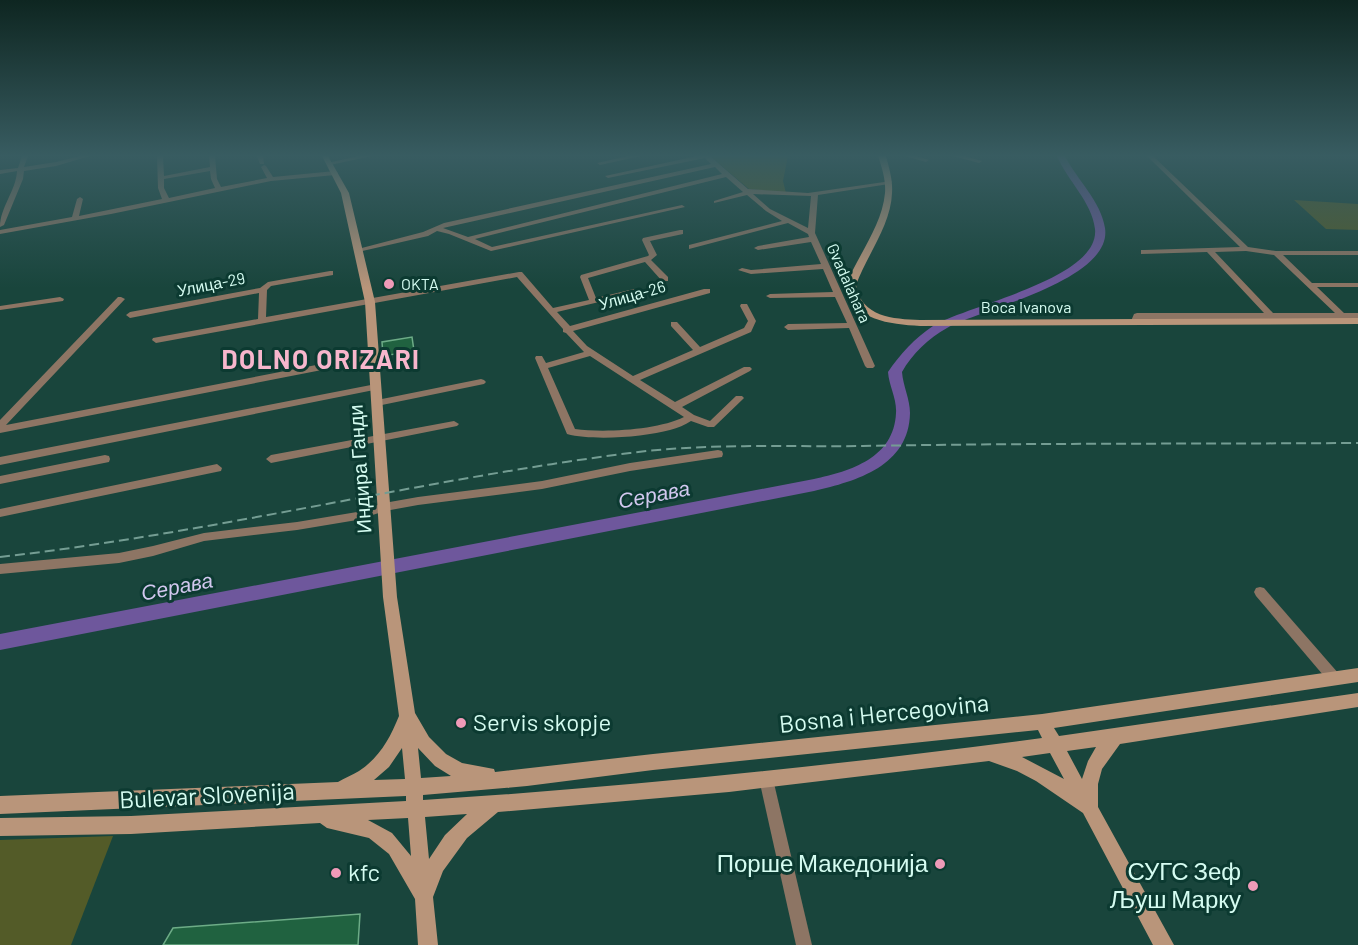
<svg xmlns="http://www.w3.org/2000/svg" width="1358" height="945" font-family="Barlow,sans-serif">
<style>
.green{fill:#535b28}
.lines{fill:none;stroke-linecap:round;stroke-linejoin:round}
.river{fill:#6e579c;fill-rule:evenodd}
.building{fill:#206240;stroke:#6dac87;stroke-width:1.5}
.street{fill:#8d7564;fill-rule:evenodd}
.secondary{fill:#b9957a;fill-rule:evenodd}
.rail{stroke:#749d93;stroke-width:2;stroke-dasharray:10 5;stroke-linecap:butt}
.poi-dot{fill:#ef9ab8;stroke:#0c3a31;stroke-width:2}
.labels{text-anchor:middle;stroke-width:6;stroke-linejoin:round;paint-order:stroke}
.far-street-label{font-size:16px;fill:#d5fcf1;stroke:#0c3a31}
.far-poi-label{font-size:16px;fill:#d5fcf1;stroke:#0c3a31;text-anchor:start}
.street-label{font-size:20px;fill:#d5fcf1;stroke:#0c3a31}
.water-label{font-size:21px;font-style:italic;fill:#d2c8ef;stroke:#0c3a31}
.near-street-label{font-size:24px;fill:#d5fcf1;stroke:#0c3a31}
.near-poi-label{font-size:24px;fill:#d5fcf1;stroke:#0c3a31;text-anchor:start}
.district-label{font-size:26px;font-weight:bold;letter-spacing:1.5px;fill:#f7b6cc;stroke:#0c3a31}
</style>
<rect width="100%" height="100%" fill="#19453c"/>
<g class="green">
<path d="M710 156H788L783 181 786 193 749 189Z"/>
<path d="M1294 200 1358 204V230L1326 229Z"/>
<path d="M113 836 71 945H0V840Z"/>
</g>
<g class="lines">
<path class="river" d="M1057 156H1065C1077 180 1101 201 1105 228 1113 280 982 309 947 328 929 338 912 354 902 372 903 386 910 399 910 413 909 466 857 481 814 491L0 650V634L814 479C851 471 894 458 896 413 897 399 889 386 888 372 900 354 915 338 933 326 967 305 1100 279 1095 229 1092 202 1067 180 1057 156Z"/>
</g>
<g class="building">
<path d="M412 337 414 351 383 356 382 342Z"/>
<path d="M360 914 358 945H163L173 928Z"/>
</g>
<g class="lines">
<g class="street">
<path d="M22 156H28L24 167 56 162 80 156H90L56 166 24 171 23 179 4 225 0 227C0 207 16 191 17 171L0 174V170L18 168Z"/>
<path d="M157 156H163L164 176 210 167 209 156H215L217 179 221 187 267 178 261 167 264 165 266 166 273 177 335 171 338 173 335 175 271 181 111 214 0 234V230L72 217 77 199 80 197 83 199 79 216 162 199 158 188ZM210 171 211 179 215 188 169 198 164 188V179Z"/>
<path d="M257 156H263L264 164H260Z"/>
<path d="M359 156H372L330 165 327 163Z"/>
<path d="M628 156H641L600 165 597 163Z"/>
<path d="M697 156H710L748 189 808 193 891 181 892 182 889 184 818 195 815 233 875 366 873 368H867L865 366 849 328 788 330 784 327 788 324 847 323 835 297 770 298 766 296 770 294 833 292 823 269 751 274 738 270 742 268 751 270 821 264 811 242 758 250 754 248 758 246 809 237 808 234 788 223 689 249V245L782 221 766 211 747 195 714 203V201L743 192 726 177 475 239 492 247 682 205 685 207 491 251 449 234 437 231 428 236 358 252 354 250 423 232 444 223 711 164 705 158 608 178 605 176ZM715 167 722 174 468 237 443 228ZM753 194 811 196 808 228 770 209Z"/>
<path d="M905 156H916L929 160 926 162Z"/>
<path d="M953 156H964L982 161 979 163Z"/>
<path d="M1147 156H1153L1248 247 1276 251H1358V255H1283L1312 283H1358V287H1317L1344 313H1358V319H1277L1273 321 1269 319H1140L1138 323H1132L1131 321 1134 314 1137 313H1264L1207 252 1141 254V250H1144L1240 247ZM1246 251 1274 255 1335 313H1273L1215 252Z"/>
<path d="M680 230H683V234L650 241 657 255 651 260 668 277V281H662L645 262 588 278 596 298 634 289 638 291 637 293 557 312 570 326 704 289H710V293L573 331 587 346 633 376 693 350 671 326V322H677L700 347 744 328 748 321 740 306 741 304H747L756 321 751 332 640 380 675 402 744 367H750L752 369 750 371 682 407 694 415 710 421 736 396H742L744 398 742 400 714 427H708L691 421C685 425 678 428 670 430 645 437 593 441 567 434L535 358 536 356H542L546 363 584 352 566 333 563 332V329L517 277 156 343 152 340 153 338 258 319 259 293 130 318 126 315 130 312 260 288 268 282 330 271H333V275L271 286 267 290 266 317 519 272H522L553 308 589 300 580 277 581 275 648 256 649 255 642 240 643 238ZM590 356 684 417C658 430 604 433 575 429L548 368Z"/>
<path d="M60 297 64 299 63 301 0 310V306Z"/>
<path d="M118 297H121L125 299 6 425 373 354 377 357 373 360 0 433V420Z"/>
<path d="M481 379 484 380 486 382 484 384 377 406 372 403 377 400Z"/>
<path d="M376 384 379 385 381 387 379 389 0 465V457Z"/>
<path d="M454 421 459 424 457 426 271 463 266 459 271 455Z"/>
<path d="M718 450 722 451 723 454 722 457 630 471 542 489 418 505 385 511 357 520 297 530 204 541 153 556 119 563 0 574V564L119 553 153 546 204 533 297 522 357 512 384 503 418 497 542 481 630 463Z"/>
<path d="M105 455 109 456 110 459 109 462 0 484V476Z"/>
<path d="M217 464 222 468 221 471 0 517V509Z"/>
<path d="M1260 587 1264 588 1339 674 1341 678 1339 682 1334 684 1329 682 1256 596 1254 592 1256 588Z"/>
<path d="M766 772 771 774 773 779 812 945H796L759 779 761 774Z"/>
</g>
<g class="secondary">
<path d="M322 156H328L349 193 375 302 397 597 415 713 429 737 446 754 462 763 494 769 495 772 653 754 1042 714 1358 668V682L1054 728 1059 736 1358 693V707L1120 744 1102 769 1098 784V807L1174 945H1153L1083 813 1036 781 1017 771 989 761 729 792 498 812 467 838 443 871 433 897 438 945H418L415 899 389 854 369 838 327 828 320 823 131 834 0 836V818L131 816 406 801V796L0 814V796L338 782C344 778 353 775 359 771 380 757 390 738 399 716L383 597 365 302 341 193ZM1038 730 1042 738C837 765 630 787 423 800V795L527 786 653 770ZM1096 747 1088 761 1082 779 1067 751ZM402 748 405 779 374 780 389 767ZM418 748 435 766 451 776 421 778ZM1050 753 1064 779 1022 757ZM467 814 445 835 429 859 425 817ZM408 818 411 856 392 833 368 820Z"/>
<path d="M878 156H886C889 168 893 180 892 193 891 225 867 255 856 285 861 317 893 319 920 320L1358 318V324L920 326C890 324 852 321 846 285 858 255 882 226 885 193 886 180 882 168 878 156Z"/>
</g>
<path class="rail" d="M0 557C212 533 419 480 630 453 707 443 786 447 863 446 1028 443 1193 444 1358 443"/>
</g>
<linearGradient id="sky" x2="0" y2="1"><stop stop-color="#0e2621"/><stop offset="0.54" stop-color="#385c61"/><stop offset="1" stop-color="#385c61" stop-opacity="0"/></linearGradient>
<rect width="1358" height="288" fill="url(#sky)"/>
<g class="poi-dot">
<circle cx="389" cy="284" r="6"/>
<circle cx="461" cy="723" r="6"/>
<circle cx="940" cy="864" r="6"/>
<circle cx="336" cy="873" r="6"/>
<circle cx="1253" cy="886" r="6"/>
</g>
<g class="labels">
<g class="far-street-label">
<text transform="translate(849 283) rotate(66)" y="6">Gvadalahara</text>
<text transform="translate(211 284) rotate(-11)" y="6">Улица-29</text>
<text transform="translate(632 295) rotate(-16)" y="6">Улица-26</text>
<text x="1026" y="313">Boca Ivanova</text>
</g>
<g class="far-poi-label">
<text x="401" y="290">OKTA</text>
</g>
<g class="street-label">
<text transform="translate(360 469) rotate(-94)" y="7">Индира Ганди</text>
</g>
<g class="water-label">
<text transform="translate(654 495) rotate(-11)" y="7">Серава</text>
<text transform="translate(177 587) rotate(-11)" y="7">Серава</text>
</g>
<g class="near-street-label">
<text transform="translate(884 714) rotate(-6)" y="8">Bosna i Hercegovina</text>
<text transform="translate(207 796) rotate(-3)" y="8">Bulevar Slovenija</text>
</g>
<g class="near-poi-label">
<text x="473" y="731">Servis skopje</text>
<text x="928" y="872" text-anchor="end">Порше Македонија</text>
<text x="1241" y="880" text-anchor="end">СУГС Зеф<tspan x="1241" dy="28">Љуш Марку</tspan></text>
<text x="348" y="881">kfc</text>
</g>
<g class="district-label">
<text x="321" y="369">DOLNO ORIZARI</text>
</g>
</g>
</svg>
